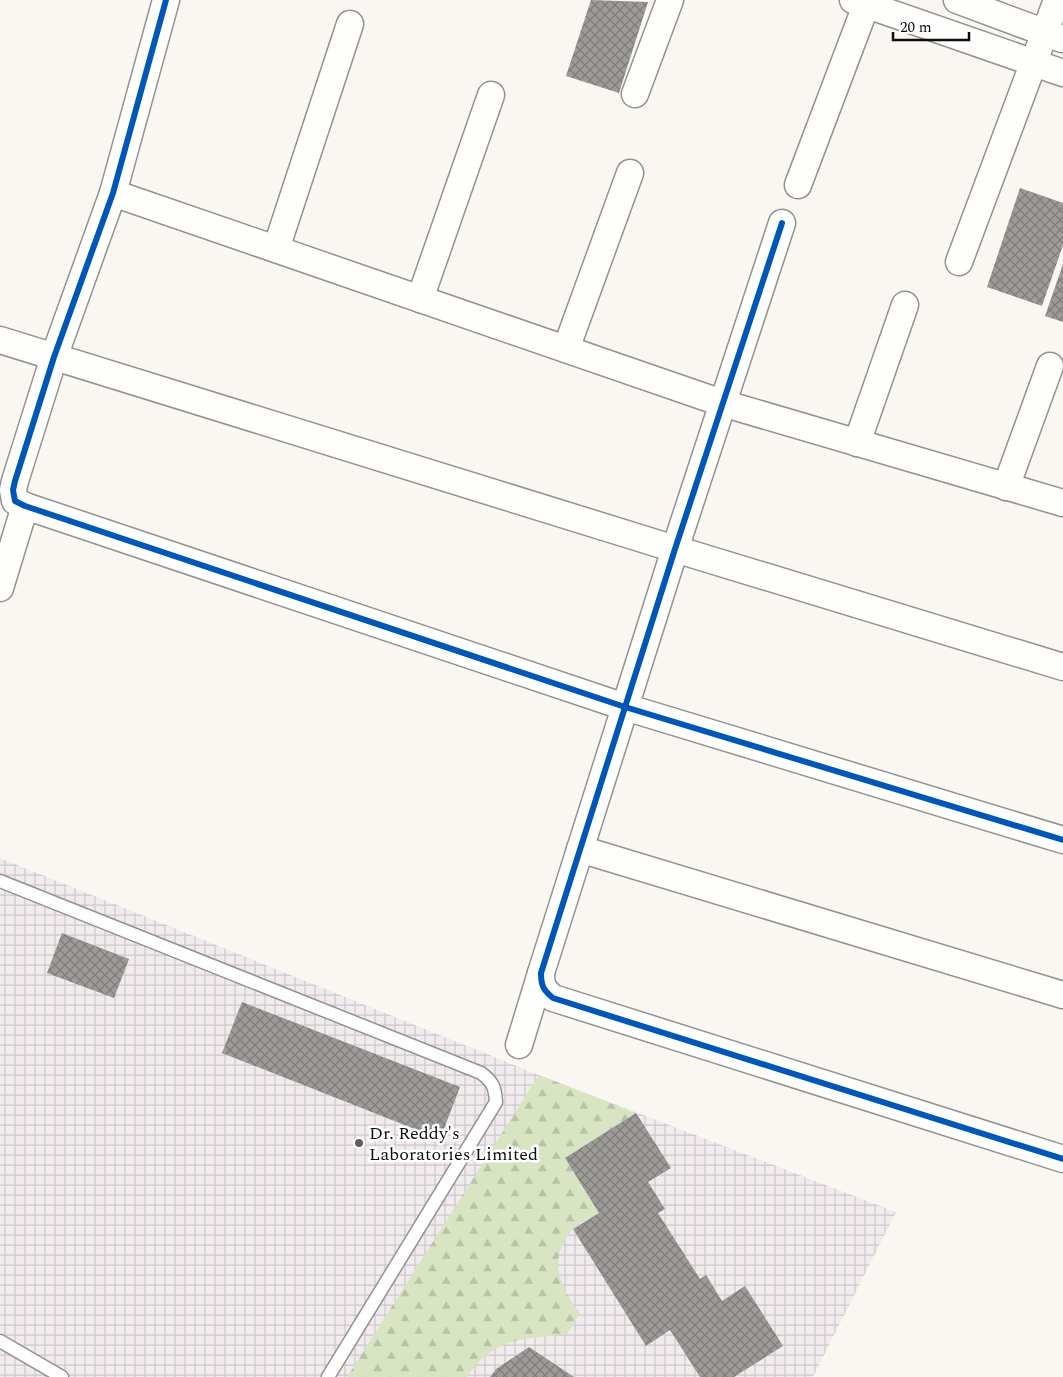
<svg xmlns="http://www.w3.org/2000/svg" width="1063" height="1377" font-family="Spectral,serif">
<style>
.industrial{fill:url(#industrial-grid)}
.forest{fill:url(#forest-firs)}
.building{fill:url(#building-cross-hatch)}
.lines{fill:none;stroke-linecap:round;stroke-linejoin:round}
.lane-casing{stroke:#949290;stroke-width:15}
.street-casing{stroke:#949290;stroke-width:29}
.lane{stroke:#fefefd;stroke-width:12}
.street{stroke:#fefefd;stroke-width:26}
.cycleway-casing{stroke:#fff;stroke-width:9}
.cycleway{stroke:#0057b8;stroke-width:6}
.poi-dot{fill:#605f5d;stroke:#fff;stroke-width:2}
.labels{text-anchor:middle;stroke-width:5;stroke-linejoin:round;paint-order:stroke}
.poi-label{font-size:18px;fill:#0d0d0d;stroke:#fff;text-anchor:start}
</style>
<defs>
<pattern id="industrial-grid" width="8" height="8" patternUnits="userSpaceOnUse" patternTransform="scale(1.25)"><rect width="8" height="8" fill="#f1ebee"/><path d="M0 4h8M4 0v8" fill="none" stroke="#cdc8cb"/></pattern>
<pattern id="forest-firs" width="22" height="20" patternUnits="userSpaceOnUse" patternTransform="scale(1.25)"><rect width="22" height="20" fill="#d8e4c2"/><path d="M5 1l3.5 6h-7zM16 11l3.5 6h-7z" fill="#b8c2a6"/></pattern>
<pattern id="building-cross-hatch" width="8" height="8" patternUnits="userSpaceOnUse" patternTransform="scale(1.25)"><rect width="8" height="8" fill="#9d9b98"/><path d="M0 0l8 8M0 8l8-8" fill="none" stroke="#7e7d7a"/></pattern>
</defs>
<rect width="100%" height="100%" fill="#faf7f2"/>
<path class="industrial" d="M0 858 539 1075 896 1212 813 1377H0Z"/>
<path class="forest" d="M539 1075 636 1113 565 1158 599 1213C591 1218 579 1223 573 1229 547 1258 559 1287 580 1313L567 1334C525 1339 492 1337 467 1377H347Z"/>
<g class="building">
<path d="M591 0 648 2 619 93 566 76Z"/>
<path d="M1020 188 1063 203V245L1042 306 987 287Z"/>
<path d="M1063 264V322L1045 316Z"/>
<path d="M62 933 129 959 114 998 47 973Z"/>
<path d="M242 1002 460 1087 440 1139 222 1053Z"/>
<path d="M636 1113 671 1168 648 1182 665 1209 658 1213 700 1279 706 1275 722 1301 745 1286 783 1346 734 1377H700L670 1330 646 1346 573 1229 599 1213 565 1158Z"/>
<path d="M529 1347 574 1377H490L496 1369Z"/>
</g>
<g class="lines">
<g class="lane-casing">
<g id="lane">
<path d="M0 881 481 1073C493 1082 495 1087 496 1102L328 1377"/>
<path d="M0 1341 62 1377"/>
</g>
</g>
<g class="street-casing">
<g id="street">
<path d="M166 0 113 193 54 357 15 481 13 490 15 501 25 506 625 707 1063 840"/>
<path d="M853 0 1063 73"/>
<path d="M957 0 1062 39"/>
<path d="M635 94 670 0"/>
<path d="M798 185 868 0"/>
<path d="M113 193 722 403 1063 503"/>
<path d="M782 223 675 549 541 973C541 985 543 990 553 998L1063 1159"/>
<path d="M276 249 350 24"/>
<path d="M959 262 1057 0"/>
<path d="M420 299 491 95"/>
<path d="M0 340 675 549 1063 667"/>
<path d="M566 349 630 173"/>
<path d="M857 443 905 305"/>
<path d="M1006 487 1050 366"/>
<path d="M0 588 25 506"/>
<path d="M580 849 1063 995"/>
<path d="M519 1045 541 973"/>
</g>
</g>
<use href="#lane" class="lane"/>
<use href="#street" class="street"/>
<g class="cycleway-casing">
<g id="cycleway">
<path d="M166 0 113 193 54 357 15 481 13 490 15 501 25 506 625 707 1063 840"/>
<path d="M782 223 675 549 541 973C541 985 543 990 553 998L1063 1159"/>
</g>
</g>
<use href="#cycleway" class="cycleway"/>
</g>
<circle class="poi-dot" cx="359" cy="1143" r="5"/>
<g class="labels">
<g class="poi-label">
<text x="369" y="1139">Dr. Reddy's<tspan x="369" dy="21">Laboratories Limited</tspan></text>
</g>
</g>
<path d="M893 32v8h76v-8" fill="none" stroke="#0d0d0d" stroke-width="2.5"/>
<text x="900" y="32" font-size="15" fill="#0d0d0d" stroke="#ffffff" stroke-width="4" paint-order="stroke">20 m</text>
</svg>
